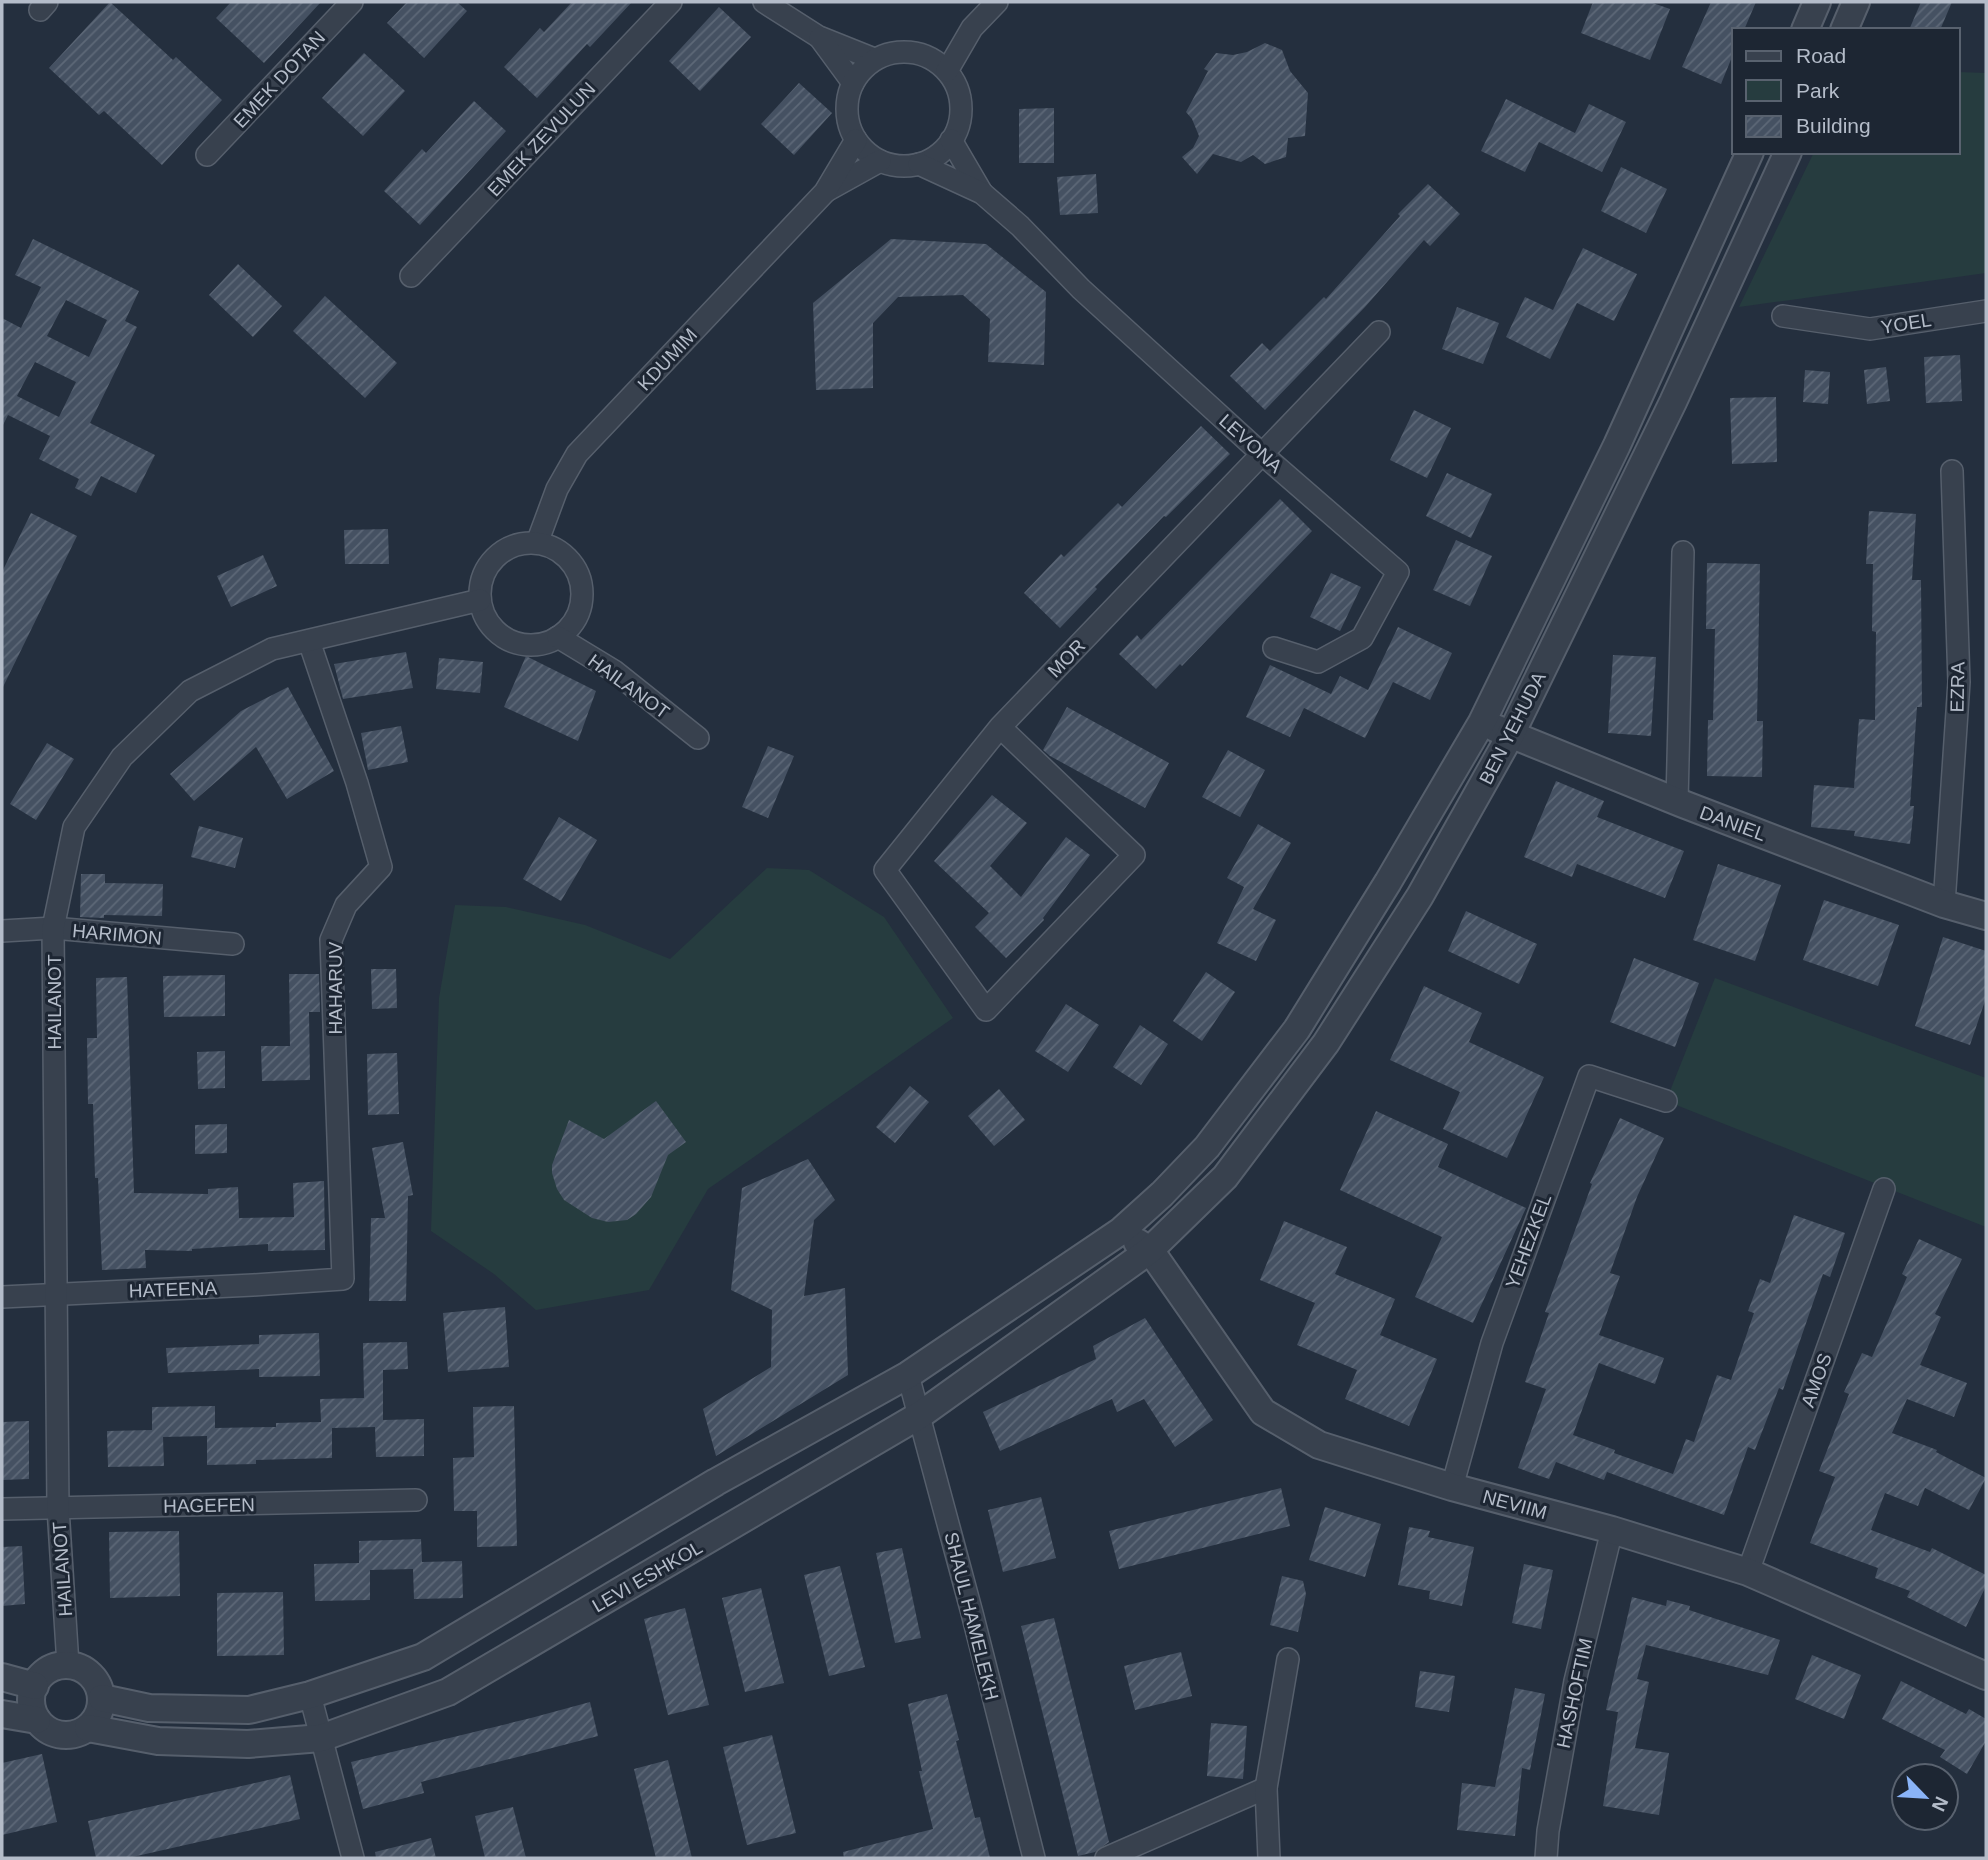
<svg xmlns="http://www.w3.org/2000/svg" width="1988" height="1860" font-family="Arial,sans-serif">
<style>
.green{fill:#263c3f}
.building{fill:url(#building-hatch);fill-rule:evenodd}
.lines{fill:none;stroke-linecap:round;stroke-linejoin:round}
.minor-casing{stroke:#565f6c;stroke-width:24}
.tertiary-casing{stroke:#565f6c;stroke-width:30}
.minor{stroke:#38414e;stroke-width:21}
.tertiary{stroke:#38414e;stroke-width:26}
.labels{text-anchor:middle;stroke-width:6;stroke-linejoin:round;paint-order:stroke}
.street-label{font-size:19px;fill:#b4bcc9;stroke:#1d2633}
</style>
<defs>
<pattern id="building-hatch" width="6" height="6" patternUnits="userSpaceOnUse" patternTransform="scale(1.75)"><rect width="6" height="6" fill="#455162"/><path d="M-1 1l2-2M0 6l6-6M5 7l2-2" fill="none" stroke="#5d6877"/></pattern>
</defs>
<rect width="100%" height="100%" fill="#242f3e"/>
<g class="green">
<path d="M1958 72 1986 73V273L1739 307 1814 152H1958Z"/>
<path d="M767 868 809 870 884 917 953 1018 708 1189 649 1290 536 1310 494 1274 431 1231 439 998 455 905 506 907 585 925 670 959Z"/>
<path d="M1715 978 1986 1078V1227L1666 1101Z"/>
</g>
<g class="building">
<path d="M110 2 173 60 176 57 222 100 162 165 104 111 99 115 49 68Z"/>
<path d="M231 2H321L264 63 216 18Z"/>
<path d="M407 2H457L467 11 424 58 387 23Z"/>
<path d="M572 2H632L590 47 587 44 537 98 504 67 540 28 544 32Z"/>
<path d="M1593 2H1650L1670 9 1650 60 1581 33Z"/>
<path d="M1711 2H1756L1744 30H1734V52L1721 84 1682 67Z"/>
<path d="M1921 2H1952L1940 30H1909Z"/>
<path d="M719 7 751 37 700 91 669 61Z"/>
<path d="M1265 43 1282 50 1290 71 1308 93 1305 136 1288 138 1286 157 1265 164 1253 155 1241 162 1213 154 1197 174 1182 157 1193 148 1199 136 1192 119 1186 112 1208 71 1204 69 1216 53 1233 55 1247 52Z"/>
<path d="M364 53 405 91 363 136 322 98Z"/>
<path d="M799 83 832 113 794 155 761 124Z"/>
<path d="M1506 99 1575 133 1589 104 1626 122 1602 172 1539 142 1525 172 1481 151Z"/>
<path d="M474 101 506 131 420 225 384 191 422 149 426 153Z"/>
<path d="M1054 108V163H1019V109Z"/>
<path d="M1621 167 1667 189 1646 233 1601 211Z"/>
<path d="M1096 174 1098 213 1060 215 1057 177Z"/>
<path d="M1428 184 1460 214 1430 246 1424 240 1365 307 1265 410 1230 376 1262 343 1270 351 1324 297 1326 299 1400 216 1398 214Z"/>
<path d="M33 239 139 291 125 321 137 327 90 423 155 455 136 493 101 476 91 496 75 488 79 479 39 459 50 436 8 415 2 427V318L21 328 41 287 15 275ZM66 300 107 320 89 357 47 336ZM35 362 76 382 59 417 17 396Z"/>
<path d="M891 239 986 244 1046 292 1044 365 988 362 990 319 963 295 898 297 873 323V388L816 390 813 303Z"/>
<path d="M1583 248 1637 274 1614 321 1577 303 1550 359 1506 337 1525 297 1553 310Z"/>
<path d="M238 264 282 306 253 337 209 295Z"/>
<path d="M325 296 397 363 365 398 293 331Z"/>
<path d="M1457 307 1499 323 1483 364 1442 349Z"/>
<path d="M1960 355 1962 401 1926 403 1924 357Z"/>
<path d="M1886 367 1890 401 1867 404 1864 370Z"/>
<path d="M1805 370 1830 372 1828 404 1803 402Z"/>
<path d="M1776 397 1777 462 1732 464 1730 398Z"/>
<path d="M1414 410 1451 428 1427 478 1390 460Z"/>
<path d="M1201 426 1230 454 1166 517 1164 516 1095 587 1097 589 1060 628 1024 593 1061 554 1064 557 1118 503 1122 507Z"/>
<path d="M1447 473 1492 494 1471 538 1426 516Z"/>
<path d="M1280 499 1312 531 1182 666 1180 664 1156 689 1119 654 1137 635 1141 640Z"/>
<path d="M1869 511 1916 514 1912 580H1921L1922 707H1917L1910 806H1914L1910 844 1854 836 1855 831 1811 827 1814 785 1854 788 1859 719 1875 720 1876 632 1872 631 1873 564H1866Z"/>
<path d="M31 513 77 536 2 689V572Z"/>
<path d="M388 529 389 564H345L344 530Z"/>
<path d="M1456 540 1492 556 1470 606 1433 590Z"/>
<path d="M263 555 277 586 231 607 217 576Z"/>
<path d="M1707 563 1760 564 1757 721H1763L1762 777 1707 776 1708 720H1713L1715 629H1706Z"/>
<path d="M1331 573 1361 587 1340 631 1310 617Z"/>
<path d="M1398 627 1452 653 1430 700 1393 682 1365 738 1304 708 1290 737 1246 717 1270 665 1331 694 1340 676 1368 690Z"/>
<path d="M406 652 413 688 343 699 334 664Z"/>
<path d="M1613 655 1656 657 1651 736 1608 733Z"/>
<path d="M526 656 596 691 578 741 504 707Z"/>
<path d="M439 658 483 662 480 693 436 689Z"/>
<path d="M288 687 334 771 287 799 256 747 194 801 170 774 241 711Z"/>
<path d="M1067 707 1169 763 1145 808 1050 756 1043 750Z"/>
<path d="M401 726 408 762 368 770 361 733Z"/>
<path d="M47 743 74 759 36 820 10 804Z"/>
<path d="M768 746 794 756 768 818 742 807Z"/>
<path d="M1228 750 1265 770 1240 817 1202 797Z"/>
<path d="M1556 781 1604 801 1597 817 1684 851 1665 898 1577 864 1572 877 1524 857Z"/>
<path d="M992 795 1027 823 990 866 1021 897 1066 837 1090 855 1043 918 1044 920 1006 958 975 927 989 913 934 861Z"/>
<path d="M559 817 597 840 561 901 523 879Z"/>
<path d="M1258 824 1291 843 1253 909 1276 920 1256 961 1217 943 1244 887 1227 878Z"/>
<path d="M199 826 243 838 235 868 191 857Z"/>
<path d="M1718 864 1781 885 1755 961 1693 940Z"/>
<path d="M81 874H105V883L163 884 162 916 104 915V918L80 917Z"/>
<path d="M1824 900 1899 925 1878 986 1803 960Z"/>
<path d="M1466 911 1537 944 1519 984 1448 951Z"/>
<path d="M1943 937 1986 951V998L1970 1045 1915 1026Z"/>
<path d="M1634 958 1699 983 1675 1047 1610 1022Z"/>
<path d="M371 969H396L397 1008 372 1009Z"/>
<path d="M1206 972 1235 992 1202 1041 1173 1021Z"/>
<path d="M289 974H319L320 1012H309L310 1080 262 1081 261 1046H290Z"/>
<path d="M225 975V1016L164 1017 163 976Z"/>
<path d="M127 977 134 1193 208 1194V1189L238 1187 239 1218 294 1217 293 1183 324 1181 325 1250 268 1251V1244L192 1249V1251L145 1250 146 1268 102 1270 98 1178H95L93 1104H88L87 1038H97L96 978Z"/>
<path d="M1424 986 1482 1013 1469 1042 1544 1077 1507 1158 1443 1129 1460 1092 1390 1060Z"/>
<path d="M1066 1004 1099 1025 1068 1072 1035 1051Z"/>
<path d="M1140 1025 1168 1044 1141 1085 1113 1067Z"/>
<path d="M225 1051V1088L198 1089 197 1052Z"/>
<path d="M397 1053 399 1114 368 1115 367 1054Z"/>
<path d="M910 1086 929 1102 895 1143 876 1127Z"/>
<path d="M999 1089 1025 1120 994 1146 968 1116Z"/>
<path d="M656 1101 686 1142 668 1155 651 1197 636 1214 627 1220 608 1222 592 1218 564 1200 557 1189 552 1173V1165L569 1120 604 1139Z"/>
<path d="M1376 1111 1448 1144 1438 1167 1526 1208 1473 1323 1415 1297 1442 1237 1340 1190Z"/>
<path d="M1620 1118 1664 1138 1637 1197 1610 1273 1620 1276 1599 1335 1664 1358 1655 1384 1599 1363 1573 1435 1615 1450 1614 1453 1673 1474 1686 1439 1694 1442 1717 1375 1731 1380 1754 1313 1748 1311 1760 1279 1770 1283 1794 1215 1845 1233 1830 1277 1823 1274 1783 1390 1779 1388 1755 1450 1748 1447 1724 1515 1607 1472 1604 1480 1556 1462 1549 1479 1518 1468 1546 1389 1525 1382 1549 1313 1545 1312 1592 1184 1590 1183Z"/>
<path d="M227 1124V1153L195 1154V1125Z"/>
<path d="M403 1142 413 1195 408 1196 406 1301H369L371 1218H385L372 1148Z"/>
<path d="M808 1159 835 1200 814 1220 804 1296 845 1288 848 1375 716 1456 703 1409 771 1367 772 1310 731 1290 742 1188Z"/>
<path d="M1284 1221 1347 1247 1335 1274 1395 1299 1380 1335 1437 1359 1409 1426 1345 1399 1357 1370 1297 1345 1315 1303 1260 1280Z"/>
<path d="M1919 1239 1962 1259 1935 1314 1941 1317 1920 1365 1967 1383 1954 1417 1907 1399 1892 1433 1937 1450 1936 1452 1986 1478 1969 1510 1925 1488 1918 1506 1885 1493 1871 1530 1930 1552 1932 1548 1986 1575V1586L1966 1627 1907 1597 1910 1591 1875 1578 1878 1568 1810 1543 1835 1477 1819 1471 1849 1394 1844 1392 1862 1353 1872 1357 1907 1277 1902 1274Z"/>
<path d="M505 1307 509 1367 448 1372 443 1313Z"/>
<path d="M1145 1318 1213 1420 1175 1447 1144 1399 1117 1412 1112 1399 1000 1451 983 1412 1096 1359 1093 1346Z"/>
<path d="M319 1333 320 1376 259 1377V1369L168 1373 166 1348 259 1344V1335Z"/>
<path d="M407 1342 408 1369 383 1370V1420L424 1419V1456L376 1457 375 1427 332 1428V1458L256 1460V1464L207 1465V1436L163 1437 164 1466 108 1467 107 1431 152 1430V1407L215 1406V1428L276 1427V1423L321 1422 320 1399 364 1398 363 1343Z"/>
<path d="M514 1406 517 1546 477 1547V1511H454L453 1458 474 1457 473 1407Z"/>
<path d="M29 1421V1479L2 1480V1422Z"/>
<path d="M1281 1488 1290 1526 1119 1569 1109 1531Z"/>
<path d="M1041 1497 1056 1558 1003 1572 988 1510Z"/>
<path d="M1325 1507 1381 1524 1365 1577 1309 1560Z"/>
<path d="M1409 1527 1430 1531 1428 1537 1474 1547 1462 1606 1429 1599 1430 1591 1398 1585Z"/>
<path d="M179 1531 180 1596 110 1598 109 1532Z"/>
<path d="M421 1539 422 1562 462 1561 463 1598 414 1599 413 1569 370 1570V1600L315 1601 314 1564 359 1563V1541Z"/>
<path d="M22 1546 25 1604 2 1606V1547Z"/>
<path d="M902 1548 921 1638 895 1643 876 1553Z"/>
<path d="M1524 1564 1553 1570 1541 1629 1512 1623Z"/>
<path d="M840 1566 865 1667 829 1676 804 1575Z"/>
<path d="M1282 1576 1303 1581 1306 1594 1298 1632 1270 1625Z"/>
<path d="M761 1588 784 1683 745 1692 722 1598Z"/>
<path d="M283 1592 284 1655 217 1656V1593Z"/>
<path d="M1632 1597 1666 1606 1667 1600 1690 1606 1689 1610 1780 1640 1768 1675 1646 1645 1637 1679 1649 1682 1635 1748 1669 1753 1659 1815 1603 1806 1618 1712 1606 1710Z"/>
<path d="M685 1608 709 1705 668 1715 644 1619Z"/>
<path d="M1054 1618 1109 1842 1095 1852 1078 1856 1021 1626Z"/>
<path d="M1181 1652 1192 1696 1135 1710 1124 1666Z"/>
<path d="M1812 1655 1861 1675 1844 1719 1795 1699Z"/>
<path d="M1420 1671 1455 1676 1449 1712 1415 1707Z"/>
<path d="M1901 1681 1966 1714 1969 1709 1986 1719V1741L1967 1774 1940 1757 1945 1750 1882 1719Z"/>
<path d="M1515 1688 1545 1694 1530 1770 1522 1768 1515 1836 1457 1830 1462 1783 1495 1787Z"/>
<path d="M947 1694 959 1740 956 1741 975 1818 980 1817 990 1858H844L843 1852 933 1829 919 1771H922L908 1704Z"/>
<path d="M590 1702 598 1736 421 1782 424 1793 363 1809 351 1762 531 1718Z"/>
<path d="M1211 1723 1247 1726 1243 1779 1207 1776Z"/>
<path d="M772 1735 796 1833 747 1845 723 1747Z"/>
<path d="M42 1754 57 1822 2 1835V1763Z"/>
<path d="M668 1760 692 1858H656L634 1769Z"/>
<path d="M290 1775 300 1819 128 1858H96L88 1821Z"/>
<path d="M513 1807 526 1858H485L475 1816Z"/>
<path d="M431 1838 436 1858H376L375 1852Z"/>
</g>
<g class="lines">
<g class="minor-casing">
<g id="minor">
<path d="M764 2 819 37 874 59"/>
<path d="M40 10 47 2"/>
<path d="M820 38 853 83"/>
<circle cx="904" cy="109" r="57"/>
<path d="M947 71 972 28 997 2"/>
<path d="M951 140 982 193"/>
<path d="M207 155 352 2"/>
<path d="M919 164 982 193 1020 226 1081 289 1262 454 1398 572 1362 638 1318 662 1274 648"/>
<path d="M826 191 880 161"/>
<path d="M411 276 671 2"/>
<path d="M1783 316 1870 329 1986 311"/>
<path d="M537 543 557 489 577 454 825 192 856 140"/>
<circle cx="531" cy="594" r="51"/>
<path d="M558 637 614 671 698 738"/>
<path d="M1000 727 1134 855 986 1010 885 870 1000 727 1379 332"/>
<path d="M1677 802 1683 552"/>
<path d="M1944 904 1959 682 1952 471"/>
<path d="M2 931 53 928 233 944"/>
<path d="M2 1297 253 1285 343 1279 331 940 346 905 381 867 357 783 309 641"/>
<path d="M908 1375 972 1613 1034 1858"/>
<path d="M1452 1487 1492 1343 1589 1076 1666 1101"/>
<path d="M2 1509 416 1500"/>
<path d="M1748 1572 1884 1189"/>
<path d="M68 1665 58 1508 53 928 74 827 122 757 190 691 272 649 480 600"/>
<path d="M310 1695 353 1858"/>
<path d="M1106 1858 1266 1788"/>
<path d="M1269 1858 1266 1788 1288 1659"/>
<path d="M1546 1858 1548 1831 1575 1681 1612 1530"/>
</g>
</g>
<g class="tertiary-casing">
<g id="tertiary">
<path d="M1805 30 1817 2"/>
<path d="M1844 30 1856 2"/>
<path d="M1495 728 1683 804 1944 904 1986 916"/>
<path d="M1137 1242 1150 1250 1263 1412 1319 1445 1452 1487 1612 1530 1748 1572 1986 1676"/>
<circle cx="66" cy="1700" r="35"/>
<path d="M2 1677 35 1686"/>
<path d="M102 1698 149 1708 249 1710 310 1695 423 1657 716 1482 908 1375 1121 1231 1162 1194 1207 1147 1297 1029 1388 882 1482 722 1617 445 1750 152"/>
<path d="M2 1714 37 1720"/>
<path d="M88 1728 158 1741 248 1744 321 1738 448 1692 920 1415 1150 1250 1225 1177 1326 1043 1420 896 1510 736 1673 402 1788 152"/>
</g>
</g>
<use href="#minor" class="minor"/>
<use href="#tertiary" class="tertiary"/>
</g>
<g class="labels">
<g class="street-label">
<text transform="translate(279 79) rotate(-47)" y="7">EMEK DOTAN</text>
<text transform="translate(541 139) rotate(-47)" y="7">EMEK ZEVULUN</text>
<text transform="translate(1906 323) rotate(-9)" y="7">YOEL</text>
<text transform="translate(667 359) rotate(-47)" y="7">KDUMIM</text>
<text transform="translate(1251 443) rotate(42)" y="7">LEVONA</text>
<text transform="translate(1066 658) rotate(-46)" y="7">MOR</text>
<text transform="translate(629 686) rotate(36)" y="7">HAILANOT</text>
<text transform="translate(1957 687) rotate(-89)" y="7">EZRA</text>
<text transform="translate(1512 728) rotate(-63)" y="7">BEN YEHUDA</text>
<text transform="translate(1733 823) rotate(20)" y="7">DANIEL</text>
<text transform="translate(117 934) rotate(5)" y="7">HARIMON</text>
<text transform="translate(335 988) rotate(-90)" y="7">HAHARUV</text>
<text transform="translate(54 1002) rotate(-90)" y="7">HAILANOT</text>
<text transform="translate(1528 1241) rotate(-70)" y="7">YEHEZKEL</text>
<text transform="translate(173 1289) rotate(-2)" y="7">HATEENA</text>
<text transform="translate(1816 1380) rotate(-70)" y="7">AMOS</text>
<text transform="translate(1515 1504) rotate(15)" y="7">NEVIIM</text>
<text transform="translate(209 1505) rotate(-1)" y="7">HAGEFEN</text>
<text transform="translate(62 1569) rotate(-94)" y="7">HAILANOT</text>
<text transform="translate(647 1576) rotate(-30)" y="7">LEVI ESHKOL</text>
<text transform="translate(972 1616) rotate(76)" y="7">SHAUL HAMELEKH</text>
<text transform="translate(1574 1693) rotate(-78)" y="7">HASHOFTIM</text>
</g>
</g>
<rect width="1988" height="1860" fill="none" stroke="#b4bcc9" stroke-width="7"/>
<rect x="1732" y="28" width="228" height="126" fill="#1d2633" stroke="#59626f" stroke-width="2"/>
<rect x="1746" y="51" width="35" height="10" fill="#38414e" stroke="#59626f" stroke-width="2"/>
<text x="1796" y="63" font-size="21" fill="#b4bcc9">Road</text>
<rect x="1746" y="80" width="35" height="21" fill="#263c3f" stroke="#59626f" stroke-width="2"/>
<text x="1796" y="98" font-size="21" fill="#b4bcc9">Park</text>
<rect x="1746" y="116" width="35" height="21" fill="url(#building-hatch)" stroke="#59626f" stroke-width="2"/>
<text x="1796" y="133" font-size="21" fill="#b4bcc9">Building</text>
<g transform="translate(1925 1797) rotate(115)"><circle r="33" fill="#1d2633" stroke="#59626f" stroke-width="2"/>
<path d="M0-5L12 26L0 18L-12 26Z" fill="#8ab4f8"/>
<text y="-10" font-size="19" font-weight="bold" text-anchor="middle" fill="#b4bcc9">N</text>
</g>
</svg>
